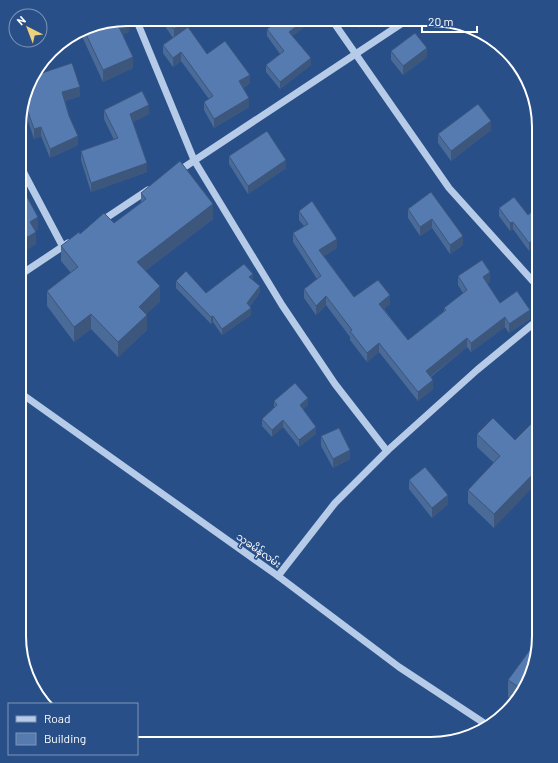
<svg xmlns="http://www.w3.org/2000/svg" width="558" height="763" font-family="Barlow,'Noto Sans Myanmar',sans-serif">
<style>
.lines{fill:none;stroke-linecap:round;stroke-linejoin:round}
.minor{stroke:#b6cbe8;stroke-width:7}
.wall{fill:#4a6a98}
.shaded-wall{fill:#3c567c}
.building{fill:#567bb1;stroke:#3c567c}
.labels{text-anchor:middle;stroke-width:3;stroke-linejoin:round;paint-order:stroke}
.street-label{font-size:10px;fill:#fff;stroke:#294f88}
.rim{fill:none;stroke:#fff;stroke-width:2}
</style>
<rect width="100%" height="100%" fill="#294f88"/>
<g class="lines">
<g class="minor">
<path d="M136 19 194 160 282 305 335 384 387 451"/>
<path d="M332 20 449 188 539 288"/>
<path d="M20 163 25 175 63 247"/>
<path d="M177 172 407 20"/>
<path d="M100 222 148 190"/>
<path d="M20 275 68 243"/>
<path d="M19 392 278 576 399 667 487 725"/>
<path d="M278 576 335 503 387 451 477 370 539 319"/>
</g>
</g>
<g class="wall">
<path d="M163 19H201L188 28 207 54 250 83 243 88 249 107 214 128 204 110V102L209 99 181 61 173 67 163 53V45L173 38 163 23Z"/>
<path d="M306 20V26L292 36 311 65 280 89 266 72V65L280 54 267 36V29Z"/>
<path d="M353 20H370L359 28Z"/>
<path d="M92 25 129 32 123 34 133 68 103 82 80 32Z"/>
<path d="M391 51 427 57 403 75 391 60Z"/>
<path d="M507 54 528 80V81L527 82Z"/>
<path d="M33 76 80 96 65 101 78 145 50 158 41 136 34 139 23 105Z"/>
<path d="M104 110 149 114 133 122 147 172 91 192 81 160V151L114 140 104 119Z"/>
<path d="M491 130 451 161 438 143V134Z"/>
<path d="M229 156 286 168 248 194 229 164Z"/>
<path d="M20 184 38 229 35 231 36 244 21 253 20 251Z"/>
<path d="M431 192 463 245 450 254 432 228 420 236 408 218V209Z"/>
<path d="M141 193 213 219 145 271 160 301 146 314 147 330 118 357 91 329 74 342 47 306V291L71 273 61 261V246L80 234 114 223 141 203Z"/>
<path d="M499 208 528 215 534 210 529 251 513 229 510 231 499 216Z"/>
<path d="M299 211 337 248 324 256 354 297 390 304 384 309 408 340 444 311V308L463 293 458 285V276L490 282 487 283 500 303 530 319 509 333 505 327 471 352 467 347 431 377 433 389 418 401 379 352 367 362 350 340V337L326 305 316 315 304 298V289L317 279 293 242V233L304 226 299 220Z"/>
<path d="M253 280 260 292 250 306 251 315 222 335 213 322 211 324 176 288V281L206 293Z"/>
<path d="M274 401 308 405 303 409 316 434 299 447 283 427 272 437 262 426V419L274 408Z"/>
<path d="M477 434 515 440 494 528 468 503V490L494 463 477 447Z"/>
<path d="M321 436 350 459 333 468 321 446Z"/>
<path d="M409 480 448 504 432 518 409 489Z"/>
<path d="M538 645 521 696 515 701 508 697V680Z"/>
</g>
<g class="shaded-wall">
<path d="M188 19H201L174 39V29Z"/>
<path d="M305 20H306V26L289 38V32Z"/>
<path d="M359 20H370L359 28Z"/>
<path d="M129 21V32L118 36V25Z"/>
<path d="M427 48V57L403 75V66Z"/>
<path d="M181 52V61L173 67V58Z"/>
<path d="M133 57V68L103 82V70Z"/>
<path d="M311 58V65L280 89V82Z"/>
<path d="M250 75V83L239 90V81Z"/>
<path d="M80 87V96L62 102V92Z"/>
<path d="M249 98V107L214 128V119Z"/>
<path d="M149 105V114L130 124V114Z"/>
<path d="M491 121V130L451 161V151Z"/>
<path d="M41 127V136L34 139V129Z"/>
<path d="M78 136V145L50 158V149Z"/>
<path d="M286 160V168L248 194V186Z"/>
<path d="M147 163V172L91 192V183Z"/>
<path d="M213 204V219L137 277V262Z"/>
<path d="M38 217V229L30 235V222Z"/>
<path d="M432 219V228L420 236V227Z"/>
<path d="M513 222V229L510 231V223Z"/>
<path d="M36 232V244L21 253V241Z"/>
<path d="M463 236V245L450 254V245Z"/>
<path d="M539 236V244L529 251V243Z"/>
<path d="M337 239V248L319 259V250Z"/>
<path d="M490 272V282L483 286V277Z"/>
<path d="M253 274V280L249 277Z"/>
<path d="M160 286V301L139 322V307Z"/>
<path d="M260 286V292L247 309V303Z"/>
<path d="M390 295V304L379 313V304Z"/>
<path d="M326 296V305L316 315V306Z"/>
<path d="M251 308V315L222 335V329Z"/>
<path d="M530 310V319L509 333V324Z"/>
<path d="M91 314V329L74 342V327Z"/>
<path d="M147 315V330L118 357V342Z"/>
<path d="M213 316V322L211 324V317Z"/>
<path d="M505 317V327L471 352V343Z"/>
<path d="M467 338V347L426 380V371Z"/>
<path d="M379 343V352L367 362V353Z"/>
<path d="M433 380V389L418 401V392Z"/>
<path d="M308 398V405L300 412V405Z"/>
<path d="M283 420V427L272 437V430Z"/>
<path d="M316 427V434L299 447V440Z"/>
<path d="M350 450V459L333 468V459Z"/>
<path d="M539 468V481L494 528V514Z"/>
<path d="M448 495V504L432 518V508Z"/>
</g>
<g class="building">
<path d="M128 19 129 21 118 25 133 57 103 70 84 30 92 25Z"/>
<path d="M166 19H188L174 29Z"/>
<path d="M280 19 305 20 289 32 311 58 280 82 266 65 284 51 267 29Z"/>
<path d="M188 27 207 54 225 41 250 75 239 81 249 98 214 119 204 102 213 96 181 52 173 58 163 45Z"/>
<path d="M415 33 427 48 403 66 391 51Z"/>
<path d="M72 63 80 87 62 92 69 116 78 136 50 149 41 127 34 129 24 100 33 76Z"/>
<path d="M142 91 149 105 130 114 147 163 91 183 81 151 118 138 104 110Z"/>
<path d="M478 104 491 121 451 151 438 134Z"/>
<path d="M267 131 286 160 248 186 229 156Z"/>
<path d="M180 161 213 204 137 262 160 286 139 307 147 315 118 342 91 314 74 327 47 291 78 267 61 246 79 232 80 234 104 213 114 223 146 199 141 193Z"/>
<path d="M20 184 38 217 30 222 36 232 21 241 20 238Z"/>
<path d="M431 192 463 236 450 245 432 219 420 227 408 209Z"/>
<path d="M514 197 528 215 534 210 539 217V236L529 243 513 222 510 223 499 208Z"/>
<path d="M312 201 337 239 319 250 354 297 378 280 390 295 379 304 408 340 446 310 444 308 467 290 458 276 482 260 490 272 483 277 500 303 517 291 530 310 509 324 505 317 471 343 467 338 426 371 433 380 418 392 379 343 367 353 350 331 352 330 326 296 316 306 304 289 321 276 293 233 308 224 299 211Z"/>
<path d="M244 264 253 274 249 277 260 286 247 303 251 308 222 329 213 316 211 317 176 281 186 271 206 293Z"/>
<path d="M295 383 308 398 300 405 316 427 299 440 283 420 272 430 262 419 277 405 274 401Z"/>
<path d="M539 416V468L494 514 468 490 500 456 477 434 493 418 515 440Z"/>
<path d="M339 428 350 450 333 459 321 436Z"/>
<path d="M425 467 448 495 432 508 409 480Z"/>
<path d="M535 643 538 645 523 690 508 680Z"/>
</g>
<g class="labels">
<g class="street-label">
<text transform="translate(259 550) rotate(35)" y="4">သုခမိန်လမ်း</text>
</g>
</g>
<path d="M0 0H558V763H0ZM127 26H431A101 101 0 0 1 532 127V636A101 101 0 0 1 431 737H127A101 101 0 0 1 26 636V127A101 101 0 0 1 127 26Z" fill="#294f88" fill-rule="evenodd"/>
<path class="rim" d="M127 26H431A101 101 0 0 1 532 127V636A101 101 0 0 1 431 737H127A101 101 0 0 1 26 636V127A101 101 0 0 1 127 26Z"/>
<rect x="8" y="703" width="130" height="52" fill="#294f88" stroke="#7f95b8"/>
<rect x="16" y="716" width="20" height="6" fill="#b6cbe8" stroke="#7f95b8"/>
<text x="44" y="723" font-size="12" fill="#ffffff">Road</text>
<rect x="16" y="733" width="20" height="12" fill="#567bb1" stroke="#7f95b8"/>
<text x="44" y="743" font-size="12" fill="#ffffff">Building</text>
<g transform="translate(28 28) rotate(318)"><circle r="19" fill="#294f88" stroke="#7f95b8"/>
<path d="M0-3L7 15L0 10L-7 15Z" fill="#efd27d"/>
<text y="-6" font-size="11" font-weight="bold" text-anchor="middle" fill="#ffffff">N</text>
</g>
<path d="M422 26v6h55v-6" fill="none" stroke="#ffffff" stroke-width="2"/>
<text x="428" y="26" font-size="12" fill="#ffffff" stroke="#294f88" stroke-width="3" paint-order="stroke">20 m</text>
</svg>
